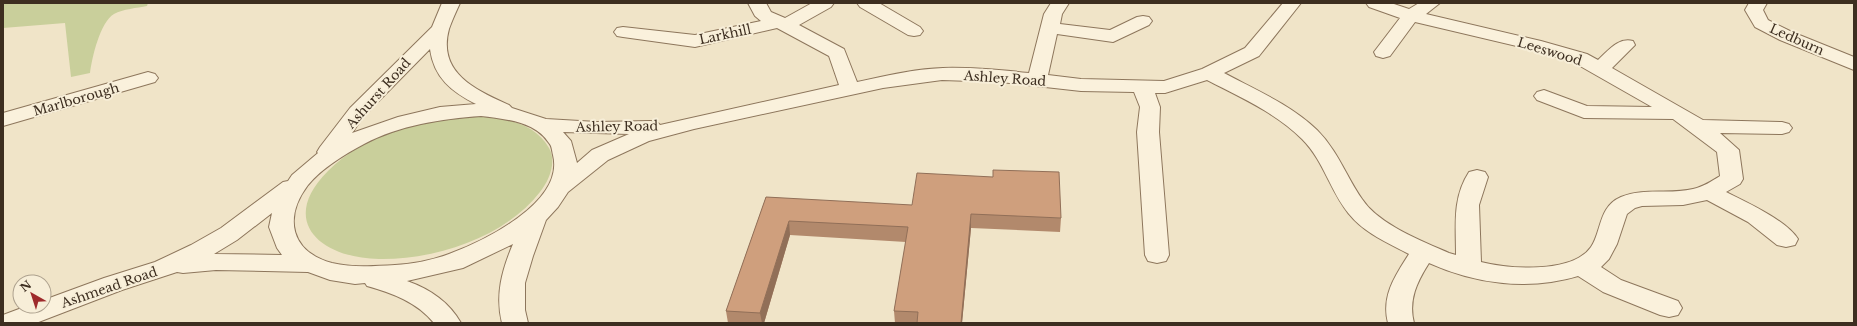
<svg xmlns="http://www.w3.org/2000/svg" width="1857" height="326" font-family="'Libre Baskerville',serif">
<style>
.green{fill:#c9cf9b}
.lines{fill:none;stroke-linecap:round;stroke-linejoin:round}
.minor-casing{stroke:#8d765c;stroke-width:2}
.minor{fill:#faf1dc;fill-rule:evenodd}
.wall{fill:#b2896c}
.shaded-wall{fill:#916f58}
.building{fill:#cf9f7d;stroke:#916f58}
.labels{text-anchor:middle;stroke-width:4;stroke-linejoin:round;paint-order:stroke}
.street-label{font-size:13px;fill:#3d2e20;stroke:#f7eed8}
</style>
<rect width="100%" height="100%" fill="#f0e4c8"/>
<g class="green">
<path d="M3 3H148L147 6C137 8 123 9 114 14 100 22 92 58 90 73L71 77 65 23 3 28Z"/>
<path d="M464 116C495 117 532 118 549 148 557 162 549 181 540 192 505 237 436 260 379 259 322 258 277 222 328 171 364 135 416 122 464 116Z"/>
</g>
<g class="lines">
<g class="minor-casing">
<g id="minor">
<path d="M442 3H460C456 12 452 20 449 29 437 73 476 90 509 105L512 108 546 119 597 122 651 121 658 123 660 125 839 85 829 56 777 28 695 47 623 37 617 36 614 32 617 28 623 27 695 35 761 21 755 16 748 3H766L771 12 785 18 812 3H834L831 7 799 25 844 49 857 82C885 76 914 69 943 68 971 67 1001 70 1029 73L1044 14 1051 3H1069L1062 14 1060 24 1110 30 1137 17 1143 16 1149 17 1152 21 1149 25 1113 42 1057 34 1048 75 1081 79 1164 81 1202 69 1245 48 1283 3H1301L1259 56 1224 73C1256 90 1291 105 1317 130 1338 151 1346 176 1362 199 1378 224 1422 241 1449 253L1456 255C1456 226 1452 198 1469 172L1477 170 1485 172 1488 177 1479 205 1481 262C1509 269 1572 274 1591 247 1602 231 1598 207 1621 197 1645 187 1669 195 1693 189 1703 187 1712 181 1720 176L1717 152 1673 119 1584 118 1537 100 1534 96 1537 92 1544 90 1587 106 1652 107 1573 62 1529 49 1415 22 1390 56 1383 58 1376 56 1374 52 1400 18 1369 7 1366 3H1391L1409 9 1419 3H1440L1426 14 1541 41 1587 54 1598 60C1608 51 1618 37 1633 41L1635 45 1612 68 1703 120 1782 122 1789 124 1792 128 1789 132 1782 134 1720 133 1739 150 1743 179 1740 184 1726 192C1746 202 1786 220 1798 239L1795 245 1786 247 1777 245 1748 222 1707 200 1683 205 1642 206 1635 208 1627 214 1617 244 1609 259 1601 267 1621 280 1678 301 1682 308 1678 315 1669 317 1660 315 1603 292 1578 276C1528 291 1476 284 1429 263 1417 282 1408 300 1414 323H1388C1381 296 1395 276 1409 254 1388 243 1364 233 1349 214 1330 191 1324 161 1302 139 1276 113 1240 97 1207 80L1165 93H1155L1160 107 1159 132 1169 255 1166 261 1157 263 1148 261 1145 255 1137 132 1140 107 1134 92 1081 91 1001 82 942 80 883 88 694 129 649 141 608 160 568 192 558 207 546 220 533 256 525 283V310L528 323H502C495 295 502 270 513 244L463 268 407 281C430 289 449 302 461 323H434C417 302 392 293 367 286L365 283 355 284 330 280 308 272 216 270 183 273 177 272 122 290 36 323H3V315L27 306H44V300L104 278 155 262 191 245 221 228 283 182 288 181 292 175 318 153 317 152 320 147 350 108 432 27ZM430 49C434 78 452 92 476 104L440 107 398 117 352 133 364 116ZM481 116C504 119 535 121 549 143 552 146 552 151 553 155 565 202 484 241 449 254 433 260 412 264 395 265 374 266 353 268 332 263 291 252 283 218 308 185 322 168 345 154 364 144 400 125 441 119 481 116ZM563 132 629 134 592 150 577 163 571 141ZM272 213 269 227 277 248 282 255 214 254 237 240Z"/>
<path d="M857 3H879L920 27 923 31 920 35 914 36 908 35 860 7Z"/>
<path d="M1749 3H1767L1763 10 1768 20 1792 32 1854 57V70L1780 40 1755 27 1745 10Z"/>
<path d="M148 72 155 74 158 78 155 82 3 126V113Z"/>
</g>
</g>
<use href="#minor" class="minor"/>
</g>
<path class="wall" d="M766 197 1061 218 1060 232 971 228 962 323H895L894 311 906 242 790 235 764 323H728L726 311Z"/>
<g class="shaded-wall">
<path d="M971 214V228L962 323H961Z"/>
<path d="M789 221 790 235 764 323H762L760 313Z"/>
</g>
<path class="building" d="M993 170 1059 172 1061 218 971 214 961 323H917L918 312 894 311 908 227 789 221 760 313 726 311 766 197 912 205 917 173 993 177Z"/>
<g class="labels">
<g class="street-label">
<text transform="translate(725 34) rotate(-12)" y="5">Larkhill</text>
<text transform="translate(1797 39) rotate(24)" y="5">Ledburn</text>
<text transform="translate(1550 51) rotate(17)" y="5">Leeswood</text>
<text transform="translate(1005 78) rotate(4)" y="5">Ashley Road</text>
<text transform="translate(378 93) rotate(-48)" y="5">Ashurst Road</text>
<text transform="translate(76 99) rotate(-16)" y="5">Marlborough</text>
<text transform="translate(617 126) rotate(-1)" y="5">Ashley Road</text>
<text transform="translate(109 287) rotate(-19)" y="5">Ashmead Road</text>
</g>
</g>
<rect width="1857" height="326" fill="none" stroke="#3d2e20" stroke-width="8"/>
<g transform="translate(32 294) rotate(321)"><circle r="19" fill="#f7eed8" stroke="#ada18e"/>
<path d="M0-3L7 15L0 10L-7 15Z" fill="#9e2a2b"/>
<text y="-6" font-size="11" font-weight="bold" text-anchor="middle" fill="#3d2e20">N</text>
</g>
</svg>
